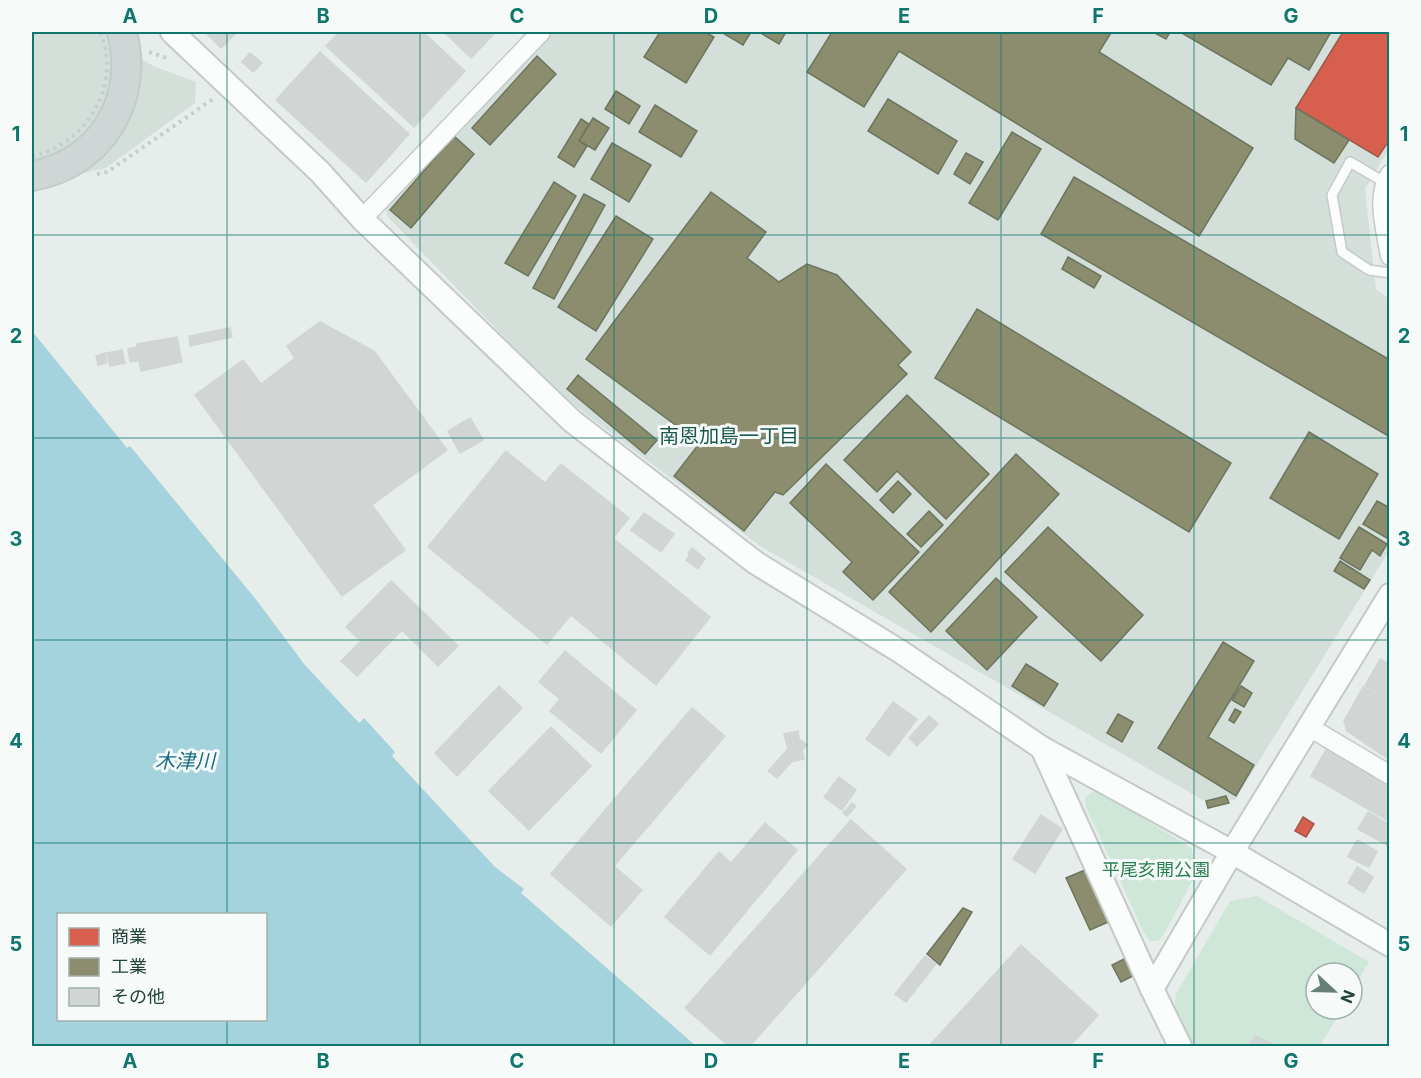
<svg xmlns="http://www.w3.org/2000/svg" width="1421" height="1078" font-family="Inter,'Noto Sans JP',sans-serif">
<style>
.built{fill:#d4dfda}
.green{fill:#cfe7d8}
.water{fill:#a4d2dd;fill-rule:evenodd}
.shops{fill:#d6604d;stroke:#a05748;stroke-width:1.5}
.industry{fill:#8c8c6e;stroke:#6c765f;stroke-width:1.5}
.building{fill:#d1d6d4;stroke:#cfd6d3;stroke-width:1.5}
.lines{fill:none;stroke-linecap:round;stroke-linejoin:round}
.service-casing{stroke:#c4cac8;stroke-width:12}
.minor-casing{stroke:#c4cac8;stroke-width:21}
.tertiary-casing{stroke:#c4cac8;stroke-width:26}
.primary-casing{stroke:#c2ccc9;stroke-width:32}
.path{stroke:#c6cecd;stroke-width:4;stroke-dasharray:3 4.5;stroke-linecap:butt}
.service{stroke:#fbfcfc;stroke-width:9}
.minor{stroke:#fbfcfc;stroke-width:18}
.tertiary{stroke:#fbfcfc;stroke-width:22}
.primary{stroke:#ced7d5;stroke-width:28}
.path-bridge{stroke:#c6cecd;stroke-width:4;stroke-dasharray:3 4.5;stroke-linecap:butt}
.grid{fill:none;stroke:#0f766e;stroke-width:1.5;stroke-opacity:0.55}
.labels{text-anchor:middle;stroke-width:6;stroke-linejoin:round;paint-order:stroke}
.park-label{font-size:18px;fill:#287e4f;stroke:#f6fbf9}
.neighbourhood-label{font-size:20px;fill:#1b574d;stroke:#f6fbf9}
.water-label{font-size:20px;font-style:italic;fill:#156b85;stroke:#f6fbf9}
.neatline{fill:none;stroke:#0f766e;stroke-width:2}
.grid-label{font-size:20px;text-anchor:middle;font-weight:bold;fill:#0f766e}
</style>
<rect width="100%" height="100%" fill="#e7edea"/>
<g class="built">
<path d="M32 32H111L139 57 153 66 196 82 195 103 106 168 32 184Z"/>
<path d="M552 32H1389V149L1365 189 1376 290 1389 298V551L1235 800 1208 803 760 546 557 392 388 217 386 209Z"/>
</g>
<g class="green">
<path d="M1093 792 1104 794 1191 848 1197 872 1164 934 1158 941H1150L1144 933 1086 807 1085 797Z"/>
<path d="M1257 896 1369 962 1352 991V973H1316V1009H1342L1320 1046H1194L1174 1015 1176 994 1230 901Z"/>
</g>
<path class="water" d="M32 331 127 448 130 446 258 602 304 664 359 723 364 718 395 752 392 756 495 867 524 889 521 893 696 1046H32ZM58 914H266V1020H58Z"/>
<g class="shops">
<path d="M1343 32H1390V139L1378 157 1296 108Z"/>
<path d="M1303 817 1314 824 1306 837 1295 831Z"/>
</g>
<g class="industry">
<path d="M660 32H705L714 37 686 83 644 57Z"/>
<path d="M721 32H751L743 45Z"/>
<path d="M759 32H786L779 44Z"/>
<path d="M832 32H1108L1111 33 1099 52 1253 148 1199 236 899 51 864 107 807 72Z"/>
<path d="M1153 32H1170L1166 39Z"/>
<path d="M1180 32H1331L1309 70 1288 58 1271 85Z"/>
<path d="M537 56 556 74 490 145 472 128Z"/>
<path d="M616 91 640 106 629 124 605 109Z"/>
<path d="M888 99 957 141 938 174 868 131Z"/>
<path d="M655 105 697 131 681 157 639 132Z"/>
<path d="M1296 108 1349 140 1334 163 1295 139Z"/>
<path d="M593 118 609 128 595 150 579 141Z"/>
<path d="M581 119 589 124 579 141 587 146 574 167 558 157Z"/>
<path d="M1012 132 1041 149 998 220 969 203Z"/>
<path d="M454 136 474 154 411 228 390 210Z"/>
<path d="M612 143 651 165 629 202 591 179Z"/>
<path d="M966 153 983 162 970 184 954 174Z"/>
<path d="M1074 177 1390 360V437L1041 234Z"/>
<path d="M554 182 576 196 528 276 505 263Z"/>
<path d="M711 192 766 232 747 258 779 282 807 264 837 275 911 352 898 365 907 374 783 495 775 492 744 531 674 476 706 435 681 429 586 359Z"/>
<path d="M584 194 605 205 554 299 533 288Z"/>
<path d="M616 216 653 239 596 331 558 307Z"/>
<path d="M1068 257 1101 276 1094 288 1062 269Z"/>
<path d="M977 309 1231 463 1189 532 935 378Z"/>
<path d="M578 375 657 440 645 454 567 389Z"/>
<path d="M907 395 989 474 946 519 897 471 877 492 844 460Z"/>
<path d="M1309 432 1378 474 1339 539 1270 498Z"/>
<path d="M1016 454 1059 494 931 632 889 592Z"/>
<path d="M826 464 919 552 873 600 843 572 852 562 790 503Z"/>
<path d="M898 481 911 494 893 513 880 500Z"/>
<path d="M1377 501 1390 508V540L1363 524Z"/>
<path d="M929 511 943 525 921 547 907 534Z"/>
<path d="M1048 527 1143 615 1101 661 1005 572Z"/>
<path d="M1359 527 1387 544 1380 556 1372 550 1360 570 1340 558Z"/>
<path d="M1340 561 1370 580 1364 589 1334 571Z"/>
<path d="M996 578 1037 617 987 670 946 631Z"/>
<path d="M1223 642 1254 661 1208 737 1254 765 1236 796 1158 748Z"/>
<path d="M1026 664 1058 684 1044 706 1012 686Z"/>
<path d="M1241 686 1252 693 1244 707 1232 700Z"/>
<path d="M1235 709 1241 712 1234 723 1229 720Z"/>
<path d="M1118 714 1133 722 1122 742 1107 733Z"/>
<path d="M1226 796 1229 803 1208 808 1206 801Z"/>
<path d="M1085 870 1108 922 1090 930 1066 878Z"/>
<path d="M963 908 972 912 940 965 927 954Z"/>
<path d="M1124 959 1133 976 1121 982 1112 965Z"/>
</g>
<g class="building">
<path d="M205 32H232L235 34 221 48Z"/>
<path d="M339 32H423L465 71 414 127 326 46Z"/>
<path d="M444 32H496L471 58Z"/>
<path d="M320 52 409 134 366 182 276 100Z"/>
<path d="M250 53 262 63 253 72 242 62Z"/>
<path d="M320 322 374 351 447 450 372 505 405 550 342 596 195 395 243 360 261 384 295 358 287 346Z"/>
<path d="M230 328 232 337 190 346 189 336Z"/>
<path d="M177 337 182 362 141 371 139 361 130 362 128 349 137 347V344Z"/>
<path d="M122 350 125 363 110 366 107 353Z"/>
<path d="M105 353 107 363 98 365 96 356Z"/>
<path d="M470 418 483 440 460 453 448 431Z"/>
<path d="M506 451 545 483 561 464 629 518 613 538 710 617 656 685 571 615 547 644 428 547Z"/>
<path d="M644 513 674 534 661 552 631 530Z"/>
<path d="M692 548 705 559 698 569 686 560 690 555 688 553Z"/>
<path d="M391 581 458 646 438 666 402 630 357 676 341 661 361 641 346 627Z"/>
<path d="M565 651 636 710 601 753 550 711 560 699 539 682Z"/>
<path d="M1380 659 1390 664V700L1365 686Z"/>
<path d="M499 686 522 708 457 776 435 753Z"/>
<path d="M1363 687 1390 702V760L1347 731 1344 721Z"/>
<path d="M893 702 917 719 889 756 866 739Z"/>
<path d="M692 708 725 736 614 866 642 890 611 926 551 874Z"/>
<path d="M929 716 938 724 917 746 909 738Z"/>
<path d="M551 727 591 766 529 830 489 791Z"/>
<path d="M798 731 799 739 807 745 802 750 804 759 791 762 777 778 768 771 788 749 784 734Z"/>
<path d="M1326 750 1390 787V822L1311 776Z"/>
<path d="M839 777 856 790 842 810 824 797Z"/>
<path d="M852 803 856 806 847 816 843 813Z"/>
<path d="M1368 812 1390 825V841L1387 845 1358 829Z"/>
<path d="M1041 815 1062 829 1035 873 1013 859Z"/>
<path d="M851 820 906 869 750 1046H729L685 1008Z"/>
<path d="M765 823 797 850 710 955 665 917 719 852 731 863Z"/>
<path d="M1357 840 1377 851 1369 867 1348 857Z"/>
<path d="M1357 867 1373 877 1364 893 1348 883Z"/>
<path d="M1021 945 1098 1015 1070 1046H929Z"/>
<path d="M925 956 936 964 906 1002 895 994Z"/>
<path d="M1256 1036 1276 1046H1248Z"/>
</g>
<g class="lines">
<g class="service-casing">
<path id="service" d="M1384 182 1350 162 1332 195 1342 252 1369 270 1390 273"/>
</g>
<g class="minor-casing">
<g id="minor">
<path d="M1390 174C1375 196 1386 231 1390 256"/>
<path d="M362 219 541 32"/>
<path d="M1309 727 1390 775"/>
</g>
</g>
<g class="tertiary-casing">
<g id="tertiary">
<path d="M172 32 320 172 362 219 572 421 756 563 901 652 1042 748 1232 852 1390 945"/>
<path d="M1042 748 1152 989 1180 1046"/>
<path d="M1152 989 1232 852 1390 595"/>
</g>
</g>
<g class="primary-casing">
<path id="primary" d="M32 176C101 164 140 99 122 32"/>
</g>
<g class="path">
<path d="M149 52 167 58"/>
<path d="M97 174 107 172 213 99"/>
</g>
<use href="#service" class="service"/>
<use href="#minor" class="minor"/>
<use href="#tertiary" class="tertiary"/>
<use href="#primary" class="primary"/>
<path class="path-bridge" d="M32 156C86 145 123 85 100 32"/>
</g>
<path class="grid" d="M227 32V914M420 32V1046M614 32V1046M807 32V1046M1001 32V1046M1194 32V1046M32 235H1390M32 438H1390M32 640H1390M32 843H1390M227 1020V1046"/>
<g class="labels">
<g class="park-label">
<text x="1156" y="876">平尾亥開公園</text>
</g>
<g class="neighbourhood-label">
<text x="729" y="443">南恩加島一丁目</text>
</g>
<g class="water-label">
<text x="185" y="768">木津川</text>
</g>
</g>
<rect width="1421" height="1078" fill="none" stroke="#f6fbf9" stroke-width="66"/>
<rect x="57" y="913" width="210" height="108" fill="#f6fbf9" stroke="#a1b1ad" stroke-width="1.5"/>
<rect x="69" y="928" width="30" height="18" fill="#d6604d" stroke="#a1b1ad" stroke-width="1.5"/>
<text x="111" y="943" font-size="18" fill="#22433c">商業</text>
<rect x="69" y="958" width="30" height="18" fill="#8c8c6e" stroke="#a1b1ad" stroke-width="1.5"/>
<text x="111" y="973" font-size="18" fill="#22433c">工業</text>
<rect x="69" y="988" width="30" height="18" fill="#d1d6d4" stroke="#a1b1ad" stroke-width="1.5"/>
<text x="111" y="1003" font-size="18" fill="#22433c">その他</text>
<g transform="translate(1334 991) rotate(112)"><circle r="28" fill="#f6fbf9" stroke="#a1b1ad" stroke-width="1.5"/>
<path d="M0-4.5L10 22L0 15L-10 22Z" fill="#677e79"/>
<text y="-9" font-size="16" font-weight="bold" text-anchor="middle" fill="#22433c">N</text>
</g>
<rect x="33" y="33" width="1355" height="1012" class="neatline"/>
<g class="grid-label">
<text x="130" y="23">A</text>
<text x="323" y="23">B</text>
<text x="517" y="23">C</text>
<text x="711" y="23">D</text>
<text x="904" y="23">E</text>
<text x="1098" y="23">F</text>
<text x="1291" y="23">G</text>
<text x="16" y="141">1</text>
<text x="1404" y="141">1</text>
<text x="16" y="343">2</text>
<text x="1404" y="343">2</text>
<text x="16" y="546">3</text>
<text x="1404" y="546">3</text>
<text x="16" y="748">4</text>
<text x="1404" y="748">4</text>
<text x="16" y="951">5</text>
<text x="1404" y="951">5</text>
<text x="130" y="1068">A</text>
<text x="323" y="1068">B</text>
<text x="517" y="1068">C</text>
<text x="711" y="1068">D</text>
<text x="904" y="1068">E</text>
<text x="1098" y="1068">F</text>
<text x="1291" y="1068">G</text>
</g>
</svg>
